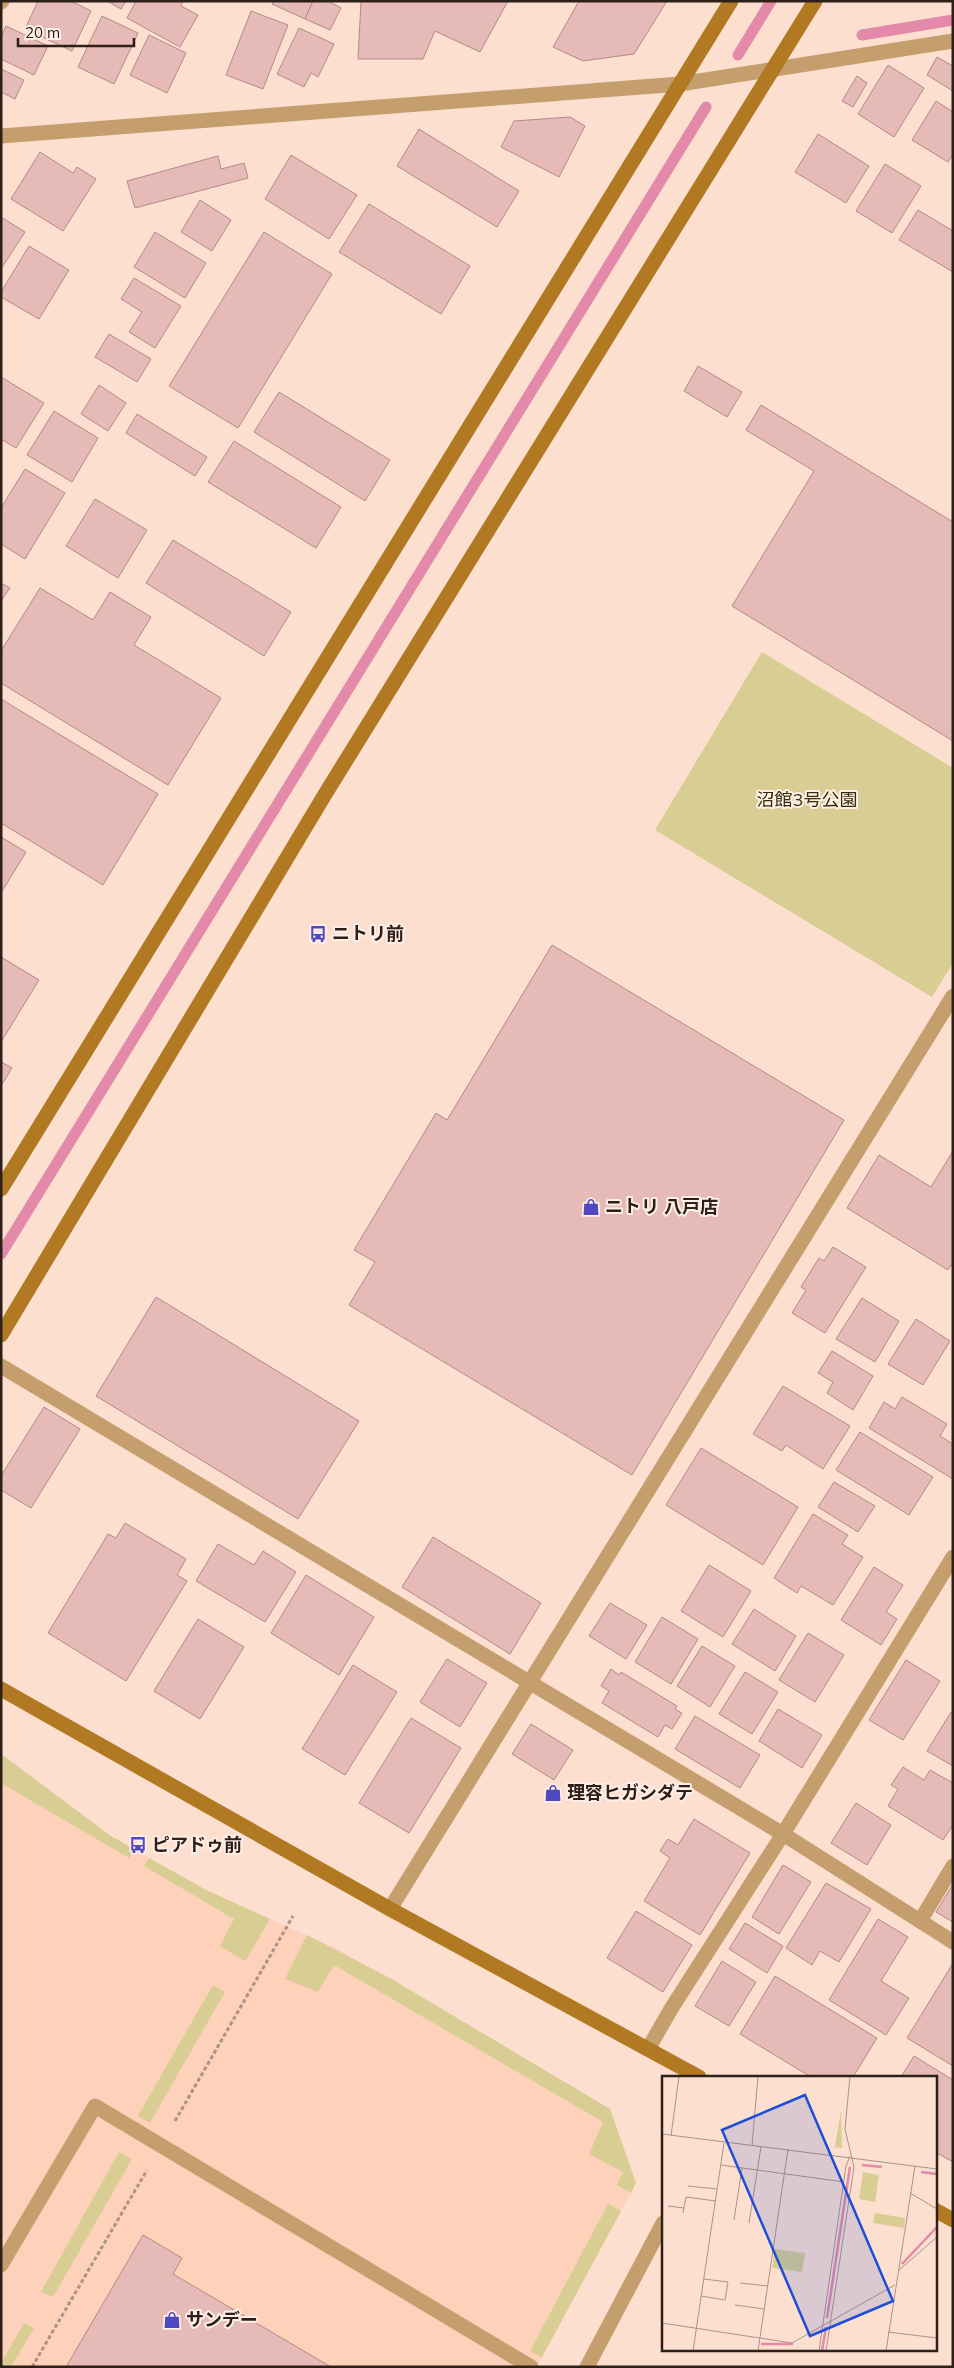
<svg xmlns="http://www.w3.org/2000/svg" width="954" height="2368" font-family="Mulish,'Noto Sans JP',sans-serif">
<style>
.built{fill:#fed1bb}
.green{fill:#d8cd92}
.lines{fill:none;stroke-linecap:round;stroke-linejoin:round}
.stream{stroke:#e389aa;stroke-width:11}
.building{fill:#e5bab7;stroke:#b28a87}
.path{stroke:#aa9387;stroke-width:3;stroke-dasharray:4 2.5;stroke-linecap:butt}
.lane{stroke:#c49e6d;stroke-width:15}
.street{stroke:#c49e6d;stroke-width:15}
.secondary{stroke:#b17a22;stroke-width:15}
.labels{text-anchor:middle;stroke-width:4;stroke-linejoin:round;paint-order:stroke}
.park-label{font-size:18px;fill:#362e04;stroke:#ffefe8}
.poi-label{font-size:18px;font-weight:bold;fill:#2d2019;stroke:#ffefe8;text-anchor:start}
.inset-river{fill:none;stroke:#e389aa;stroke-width:2.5}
.inset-road{fill:none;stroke:#aa9387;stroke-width:1}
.view{fill:#1d4ed8;fill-opacity:0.15;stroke:#1d4ed8;stroke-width:2.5}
.inset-edge{fill:none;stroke:#2d2019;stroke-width:2.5}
</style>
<rect width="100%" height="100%" fill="#fddfd0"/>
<path class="built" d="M1 1754 111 1836 206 1890 341 1951 610 2109 636 2183 537 2367H1Z"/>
<g class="green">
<path d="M762 652 953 768V963L932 997 655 830Z"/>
<path d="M1 1754 111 1836 135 1850 129 1858 1 1783Z"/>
<path d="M149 1858 206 1890 270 1919 245 1961 220 1946 234 1919 144 1866Z"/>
<path d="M307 1935 390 1978 610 2109 636 2183 631 2193 617 2185 623 2172 589 2154 603 2122 334 1965 318 1992 285 1979Z"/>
<path d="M213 1985 225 1992 150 2123 138 2116Z"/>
<path d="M119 2152 132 2159 53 2297 41 2292Z"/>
<path d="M608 2204 621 2211 542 2357 530 2351Z"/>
<path d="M24 2323 34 2328 11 2367H1V2363Z"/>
</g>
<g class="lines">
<g class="stream">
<path d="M862 35 953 20"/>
<path d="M738 55 771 1"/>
<path d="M1 1254 706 107"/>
</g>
</g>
<g class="building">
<path d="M38 1H71L91 11 72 51 25 29Z"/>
<path d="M107 1H126L121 9Z"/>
<path d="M136 1H183L181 6 198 15 180 47 127 18Z"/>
<path d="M274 1H313L305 19 272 4Z"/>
<path d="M313 1H328L341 8 330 30 305 19Z"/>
<path d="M361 1H508L480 52 435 31 423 59H358Z"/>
<path d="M579 1H667L634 54 583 61 553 47Z"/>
<path d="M251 11 288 25 263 89 226 75Z"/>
<path d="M102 16 138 33 114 84 78 67Z"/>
<path d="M6 26 48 46 34 75 1 59V37Z"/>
<path d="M299 28 334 44 318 77 311 73 304 87 277 74Z"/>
<path d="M149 35 186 53 167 93 130 75Z"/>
<path d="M937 57 953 66V91L927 75Z"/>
<path d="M888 65 924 88 894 137 858 114Z"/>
<path d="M1 69 24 80 15 99 1 92Z"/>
<path d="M857 76 867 83 853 107 842 101Z"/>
<path d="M936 101 953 112V154L948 162 912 140Z"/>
<path d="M570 117 585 126 559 177 501 147 514 121Z"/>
<path d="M419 129 519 191 497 227 397 166Z"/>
<path d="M818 134 869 166 846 203 795 172Z"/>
<path d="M40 152 73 173 77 167 96 179 63 231 11 199Z"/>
<path d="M291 155 357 195 329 239 265 199Z"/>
<path d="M218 156 221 169 244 163 248 178 135 208 127 181Z"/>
<path d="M885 164 921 186 892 233 856 211Z"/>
<path d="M200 200 231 220 212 251 181 232Z"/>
<path d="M369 204 470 266 441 314 339 252Z"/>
<path d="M918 210 953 231V272L899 240Z"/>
<path d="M1 217 25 232 1 269Z"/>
<path d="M155 232 206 263 185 298 134 267Z"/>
<path d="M264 232 332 274 238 428 169 386Z"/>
<path d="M29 246 69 270 39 319 1 297V292Z"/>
<path d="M134 278 181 306 155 348 129 332 142 312 121 299Z"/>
<path d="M109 334 151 359 137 382 95 357Z"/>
<path d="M698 366 742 392 727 417 684 391Z"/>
<path d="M1 377 44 403 16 448 1 439Z"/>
<path d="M99 385 126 403 108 431 81 414Z"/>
<path d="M279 392 390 460 365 501 254 432Z"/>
<path d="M761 405 953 522V741L732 606 814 471 746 430Z"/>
<path d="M54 411 98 438 72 482 27 455Z"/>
<path d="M137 414 207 457 195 476 126 433Z"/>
<path d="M234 441 341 507 316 548 208 482Z"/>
<path d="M25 469 65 493 25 559 1 544V508Z"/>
<path d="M95 499 147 530 118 578 66 546Z"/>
<path d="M173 540 291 612 264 656 146 583Z"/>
<path d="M1 583 10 588 1 601Z"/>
<path d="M40 588 93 620 110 592 151 617 134 645 221 698 168 785 1 683V651Z"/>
<path d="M1 699 158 794 103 885 1 823Z"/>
<path d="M1 837 26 852 1 893Z"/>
<path d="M552 945 844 1120 632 1475 349 1305 375 1262 354 1250 436 1113 447 1120Z"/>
<path d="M1 957 39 980 1 1042Z"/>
<path d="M1 1062 12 1068 1 1086Z"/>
<path d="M953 1151V1262L948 1270 847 1208 879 1155 931 1187Z"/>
<path d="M833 1247 866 1267 825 1333 792 1313 806 1290 801 1287 819 1258 824 1261Z"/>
<path d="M156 1297 359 1421 298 1519 96 1396Z"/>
<path d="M862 1298 899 1321 875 1362 836 1339Z"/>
<path d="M916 1319 950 1341 923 1385 888 1364Z"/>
<path d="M832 1351 873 1376 853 1410 827 1393 833 1382 818 1373Z"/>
<path d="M783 1386 850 1426 823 1469 786 1445 782 1451 753 1434Z"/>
<path d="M902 1397 947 1424 940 1436 953 1444V1479L869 1428 884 1402 895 1409Z"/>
<path d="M44 1407 80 1429 31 1508 1 1490V1476Z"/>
<path d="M860 1432 933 1477 909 1515 836 1470Z"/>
<path d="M701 1448 798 1507 763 1565 666 1505Z"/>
<path d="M834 1482 875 1506 858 1532 818 1507Z"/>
<path d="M813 1514 848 1535 842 1544 863 1557 833 1605 801 1586 797 1593 774 1578Z"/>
<path d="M125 1523 186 1559 177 1575 187 1581 126 1681 48 1633 108 1534 116 1538Z"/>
<path d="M433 1537 541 1603 510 1654 402 1587Z"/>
<path d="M218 1544 254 1565 263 1551 296 1572 265 1622 196 1581Z"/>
<path d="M709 1565 751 1591 723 1637 681 1611Z"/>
<path d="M874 1567 903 1585 886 1612 897 1619 881 1645 841 1620Z"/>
<path d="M306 1575 374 1617 339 1675 271 1633Z"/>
<path d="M610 1603 647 1625 626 1659 589 1636Z"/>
<path d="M754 1609 796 1636 775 1671 732 1644Z"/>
<path d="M662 1617 698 1639 671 1684 635 1662Z"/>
<path d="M198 1619 244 1647 200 1719 154 1691Z"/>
<path d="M808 1633 844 1655 815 1702 779 1680Z"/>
<path d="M702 1646 735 1666 710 1707 677 1686Z"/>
<path d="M447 1659 487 1683 460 1727 420 1702Z"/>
<path d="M906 1660 940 1681 903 1740 869 1720Z"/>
<path d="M353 1665 397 1692 345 1775 302 1749Z"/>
<path d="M611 1669 619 1675 621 1672 677 1706 675 1709 682 1713 672 1729 665 1725 658 1737 602 1703 609 1691 601 1686Z"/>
<path d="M745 1672 778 1692 752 1734 719 1714Z"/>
<path d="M778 1709 822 1735 802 1768 759 1741Z"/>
<path d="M951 1712 953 1713V1766L927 1751Z"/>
<path d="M695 1716 760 1755 740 1788 675 1749Z"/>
<path d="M411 1718 461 1748 409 1833 359 1803Z"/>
<path d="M531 1724 573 1750 554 1780 512 1754Z"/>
<path d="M903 1767 924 1780 930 1770 953 1783V1825L943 1840 888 1806 898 1789 891 1785Z"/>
<path d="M856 1803 891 1825 867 1865 831 1843Z"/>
<path d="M694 1819 750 1853 700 1935 644 1901 670 1858 660 1851 668 1839 678 1845Z"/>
<path d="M783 1865 811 1882 779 1934 752 1917Z"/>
<path d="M826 1883 871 1909 839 1962 820 1951 812 1965 786 1948Z"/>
<path d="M953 1884V1922L936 1912Z"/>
<path d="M636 1911 692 1945 663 1992 607 1958Z"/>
<path d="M878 1919 908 1937 881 1981 909 1998 886 2035 829 2000Z"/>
<path d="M745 1923 783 1946 767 1973 729 1949Z"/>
<path d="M722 1961 756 1982 729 2026 695 2006Z"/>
<path d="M953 1963V2066L907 2038Z"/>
<path d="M775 1976 877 2038 853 2077H811L740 2034Z"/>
<path d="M914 2056 953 2080V2162L935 2152V2077H901Z"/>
<path d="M143 2235 182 2258 173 2274 331 2367H66Z"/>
</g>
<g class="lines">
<g class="path">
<path d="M175 2121 293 1916"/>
<path d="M32 2367 147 2170"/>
</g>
<path class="lane" d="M1 2265 95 2106 531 2367"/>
<g class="street">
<path d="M1 2 2 1"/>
<path d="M1 136 680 84 953 41"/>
<path d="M1 1366 783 1834 953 1942"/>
<path d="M390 1909 953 996"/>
<path d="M920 1921 953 1866"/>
<path d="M648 2049 671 2009 783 1834 953 1557"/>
<path d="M587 2367 663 2223"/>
</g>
<g class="secondary">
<path d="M1 1189 731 1"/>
<path d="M1 1335 324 796 815 1"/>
<path d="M1 1689 390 1909 699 2077"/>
<path d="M935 2210 953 2220"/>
</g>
</g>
<defs>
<g id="bus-bare" transform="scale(1.35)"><path d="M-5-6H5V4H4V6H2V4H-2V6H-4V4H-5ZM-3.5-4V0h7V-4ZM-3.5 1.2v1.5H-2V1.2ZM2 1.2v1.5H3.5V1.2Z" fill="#5048bf" stroke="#ffefe8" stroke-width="2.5" paint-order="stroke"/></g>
<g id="shop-bare" transform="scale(1.35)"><path d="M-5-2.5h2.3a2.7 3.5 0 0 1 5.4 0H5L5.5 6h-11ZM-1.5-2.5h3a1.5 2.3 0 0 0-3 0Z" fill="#5048bf" stroke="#ffefe8" stroke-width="2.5" paint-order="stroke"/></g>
</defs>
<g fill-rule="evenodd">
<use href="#bus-bare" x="318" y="934"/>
<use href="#shop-bare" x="591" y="1207"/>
<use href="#shop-bare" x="553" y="1793"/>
<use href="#bus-bare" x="138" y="1845"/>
<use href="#shop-bare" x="172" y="2320"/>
</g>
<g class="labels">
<g class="park-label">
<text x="807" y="806">沼館3号公園</text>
</g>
<g class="poi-label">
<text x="332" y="940">ニトリ前</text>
<text x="605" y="1213">ニトリ 八戸店</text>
<text x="567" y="1799">理容ヒガシダテ</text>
<text x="152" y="1851">ピアドゥ前</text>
<text x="186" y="2326">サンデー</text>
</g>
</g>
<g transform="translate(662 2076)">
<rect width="275" height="275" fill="#fddfd0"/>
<path d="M179 34 180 72 151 69 173 71ZM201 96 217 99 213 126 197 123ZM213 137 243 142 242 152 211 147ZM113 173 143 177 140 196 110 192Z" fill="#d8cd92"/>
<path class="inset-river" d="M200 89 220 91M259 96 275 98M240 188 275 151M165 242 188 91M99 268H131M160 275 164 251"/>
<path class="inset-road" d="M0 58 275 93M9 60 17 0M90 70 96 0M59 89 182 106M26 110 55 113M248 117 275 133M6 130 22 132M21 137 24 121 54 125M72 144 80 92M87 147 99 71M236 195 275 161M78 207 106 210M39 220 63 224 66 206 42 203M73 229 102 233M0 247 130 267 233 209M226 256 275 262M31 275 62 67M96 275 126 73M157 275 184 90 188 80M164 275 192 91 183 53 188 0M224 275 253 90"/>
<path class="view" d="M143 19 231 225 148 260 60 54Z"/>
<rect width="275" height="275" class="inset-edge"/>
</g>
<rect width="954" height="2368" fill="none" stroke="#2d2019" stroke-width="5"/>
<path d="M18 38v8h116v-8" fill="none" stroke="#2d2019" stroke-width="2.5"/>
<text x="25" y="38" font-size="15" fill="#2d2019" stroke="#ffefe8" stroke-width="4" paint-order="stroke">20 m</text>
</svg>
